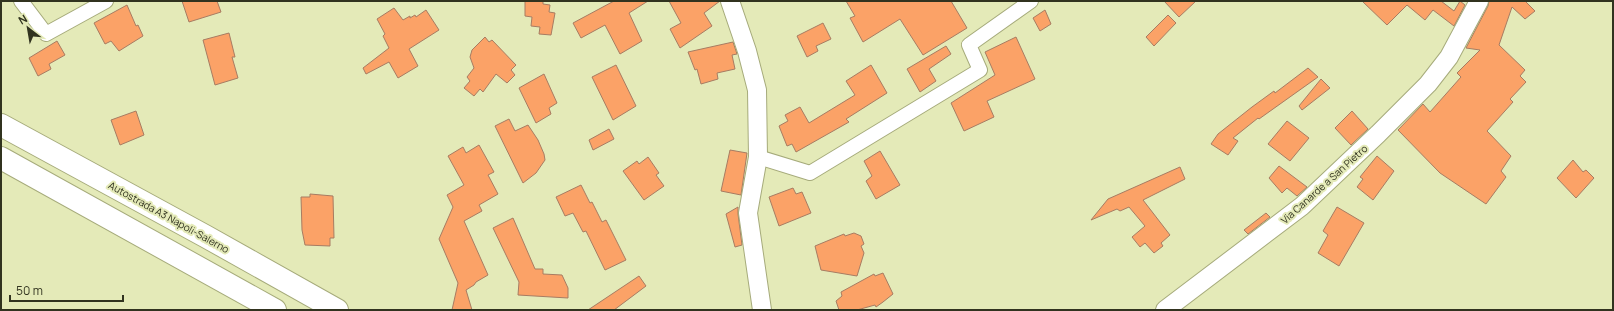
<svg xmlns="http://www.w3.org/2000/svg" width="1614" height="311" font-family="Manrope,sans-serif">
<style>
.building{fill:#fba267;stroke:#a77c62}
.lines{fill:none;stroke-linecap:round;stroke-linejoin:round}
.minor-casing{stroke:#a6ab7b;stroke-width:16}
.tertiary-casing{stroke:#a6ab7b;stroke-width:20}
.motorway-casing{stroke:#a6ab7b;stroke-width:24}
.minor{stroke:#fff;stroke-width:14}
.tertiary{stroke:#fff;stroke-width:18}
.motorway{stroke:#fff;stroke-width:22}
.labels{text-anchor:middle;stroke-width:4;stroke-linejoin:round;paint-order:stroke}
.street-label{font-size:10px;fill:#31331f;stroke:#e4eab8}
</style>
<rect width="100%" height="100%" fill="#e4eab8"/>
<g class="building">
<path d="M182 1H217L221 12 189 22Z"/>
<path d="M525 1H543V4L550 5 549 12 555 13 551 35 539 34 540 27 531 26 532 17 525 16Z"/>
<path d="M614 1H648L629 13 642 41 620 54 605 25 581 38 573 23Z"/>
<path d="M669 1H720L704 13 712 26 680 48 670 29 681 23Z"/>
<path d="M846 1H951L967 28 923 55 900 19 863 42 850 18 855 16Z"/>
<path d="M1164 1H1196L1179 17Z"/>
<path d="M1362 1H1441L1454 11 1460 1 1465 5 1454 26 1433 10 1425 20 1407 5 1387 25Z"/>
<path d="M1489 1H1525L1535 11 1525 19 1512 7 1499 45 1525 70 1520 76 1526 82 1510 99 1513 102 1487 131 1511 156 1501 171 1506 177 1486 204 1440 173 1398 130 1423 104 1430 112 1461 77 1457 73 1480 50 1466 48 1488 6Z"/>
<path d="M127 5 136 26 138 25 143 36 119 51 111 41 105 44 94 23Z"/>
<path d="M394 8 403 20 410 16V18L415 15 416 17 426 10 439 30 409 49 418 66 398 78 389 62 366 74 363 68 389 48 383 36 385 34 377 19Z"/>
<path d="M1045 10 1051 24 1040 31 1033 18Z"/>
<path d="M1168 15 1176 23 1154 46 1146 37Z"/>
<path d="M823 23 831 39 816 46 818 51 807 57 797 36Z"/>
<path d="M229 33 235 57H232L238 78 215 85 203 40Z"/>
<path d="M485 37 489 42 492 40 516 65 511 70 515 75 507 83 496 74 483 92 480 89 474 96 464 88 470 81 467 77 474 68 470 57 472 50Z"/>
<path d="M1016 37 1035 79 987 101 994 117 964 131 951 103 995 75 985 52Z"/>
<path d="M57 41 65 55 49 64 51 69 38 76 29 58Z"/>
<path d="M733 42 737 54 732 55 735 69 717 73 718 79 701 84 697 69 695 70 688 52Z"/>
<path d="M946 46 951 54 929 69 936 81 920 92 907 69Z"/>
<path d="M616 65 636 106 613 120 592 77Z"/>
<path d="M871 65 887 93 846 119 849 122 796 152 792 144 787 146 779 126 788 121 785 115 800 107 809 123 855 95 846 81Z"/>
<path d="M1308 68 1318 77 1259 119 1258 118 1233 138 1238 141 1228 155 1211 144 1218 134 1252 107 1274 91 1275 93Z"/>
<path d="M544 74 557 103 549 108 551 114 536 123 519 88Z"/>
<path d="M1321 79 1330 88 1302 110 1299 106Z"/>
<path d="M136 111 144 135 120 145 111 120Z"/>
<path d="M1352 111 1368 129 1351 145 1335 128Z"/>
<path d="M509 119 515 131 528 125 538 140 544 154 545 160 536 173 523 183 495 126Z"/>
<path d="M1287 121 1309 138 1290 161 1268 144Z"/>
<path d="M609 129 614 139 593 150 589 140Z"/>
<path d="M479 145 494 172 488 175 498 194 479 205 482 211 464 221 488 275 476 282 474 285 466 290 472 310H452L458 283 439 239 453 207 447 195 464 185 448 156 463 147 466 153Z"/>
<path d="M730 150 747 153 741 195 721 191Z"/>
<path d="M880 151 900 185 876 199 866 181 872 176 864 161Z"/>
<path d="M1377 156 1394 171 1373 200 1357 187 1363 179 1360 177Z"/>
<path d="M648 157 659 173 656 175 664 186 644 200 623 171 637 161 639 164Z"/>
<path d="M1573 160 1583 172 1586 170 1594 178 1576 198 1557 178Z"/>
<path d="M1279 166 1307 187 1297 196 1287 188 1282 193 1269 178Z"/>
<path d="M1180 167 1185 179 1143 200 1170 235 1161 243 1163 246 1154 253 1145 243 1140 247 1132 237 1145 226 1129 207 1120 211 1117 209 1091 220 1108 199Z"/>
<path d="M581 185 590 203 592 202 602 222 606 220 626 260 605 270 586 231 583 232 573 213 565 216 556 197Z"/>
<path d="M793 188 796 194 802 192 811 213 779 226 769 197Z"/>
<path d="M310 194 333 196 334 238H330V246L305 245 302 230 301 197H310Z"/>
<path d="M738 207V214L742 245 735 247 726 214Z"/>
<path d="M1337 207 1364 223 1339 266 1318 253 1328 235 1323 231Z"/>
<path d="M1266 213 1270 217 1248 234 1244 230Z"/>
<path d="M513 218 535 269H543V274L562 275 568 288V298L518 295 519 282 493 228Z"/>
<path d="M854 233 861 236 864 244 861 246 864 253 857 276 821 270 815 246 844 234 845 236Z"/>
<path d="M883 273 893 294 883 302 876 307 875 305 857 310H839L836 301 842 296 841 292 874 274 875 276Z"/>
<path d="M639 276 646 286 614 310H588Z"/>
</g>
<g class="lines">
<g class="minor-casing">
<g id="minor">
<path d="M21 1 46 34 106 1"/>
<path d="M758 157 810 173 980 70 969 45 1031 1"/>
</g>
</g>
<g class="tertiary-casing">
<g id="tertiary">
<path d="M730 1 747 51 757 90 758 157 748 213 762 310"/>
<path d="M1165 310 1302 206 1378 134 1428 84 1449 57 1479 1"/>
</g>
</g>
<g class="motorway-casing">
<g id="motorway">
<path d="M1 125 205 236 337 310"/>
<path d="M1 158 275 310"/>
</g>
</g>
<use href="#minor" class="minor"/>
<use href="#tertiary" class="tertiary"/>
<use href="#motorway" class="motorway"/>
</g>
<g class="labels">
<g class="street-label">
<text transform="translate(1324 184) rotate(-42)" y="4">Via Canarde a San Pietro</text>
<text transform="translate(169 217) rotate(29)" y="4">Autostrada A3 Napoli-Salerno</text>
</g>
</g>
<rect width="1614" height="311" fill="none" stroke="#31331f" stroke-width="4"/>
<g transform="translate(28 28) rotate(329)" stroke="#e4eab8" stroke-width="3" paint-order="stroke">
<path d="M0-3L7 15L0 10L-7 15Z" fill="#31331f"/>
<text y="-6" font-size="11" font-weight="bold" text-anchor="middle" fill="#31331f">N</text>
</g>
<path d="M10 295v6h113v-6" fill="none" stroke="#31331f" stroke-width="2"/>
<text x="16" y="295" font-size="12" fill="#31331f" stroke="#e4eab8" stroke-width="3" paint-order="stroke">50 m</text>
</svg>
